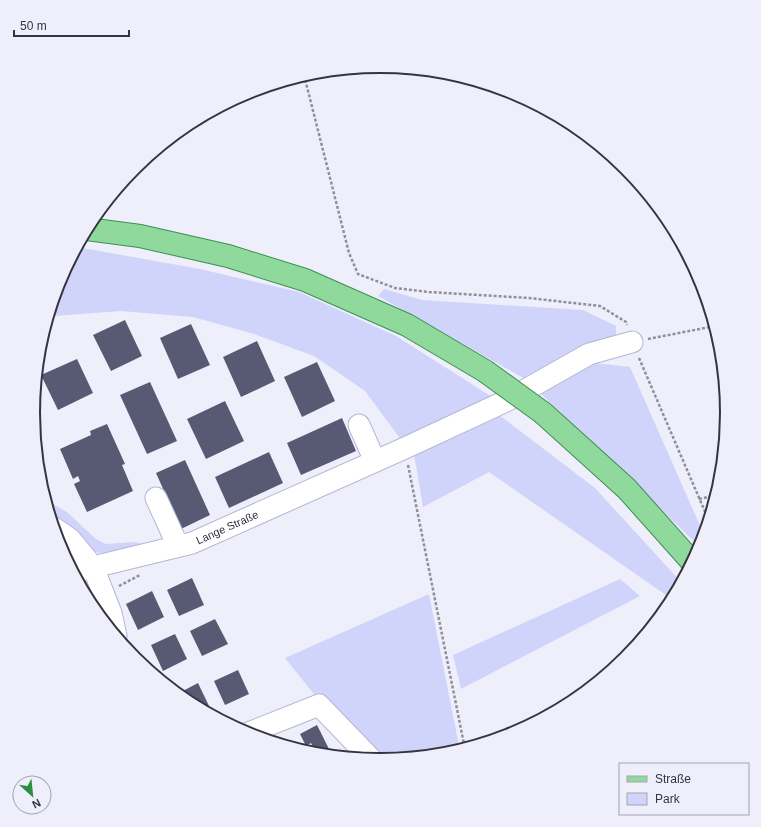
<svg xmlns="http://www.w3.org/2000/svg" width="761" height="827" font-family="Arial,sans-serif">
<style>
.green{fill:#d0d4fb}
.building{fill:#585a73}
.lines{fill:none;stroke-linecap:round;stroke-linejoin:round}
.minor-casing{stroke:#b4b7d4;stroke-width:23}
.major-casing{stroke:#3f8f52;stroke-width:24}
.path{stroke:#8f909b;stroke-width:2.5;stroke-dasharray:3 2;stroke-linecap:butt}
.minor{stroke:#fff;stroke-width:21}
.major{stroke:#8fd99d;stroke-width:22}
.major-bridge-casing{stroke:#3f8f52;stroke-width:24;stroke-linecap:butt}
.major-bridge{stroke:#8fd99d;stroke-width:22}
.labels{text-anchor:middle;stroke-width:4;stroke-linejoin:round;paint-order:stroke}
.street-label{font-size:11px;fill:#343540;stroke:#eeeffb}
.rim{fill:none;stroke:#343540;stroke-width:2}
</style>
<rect width="100%" height="100%" fill="#eeeffb"/>
<g class="green">
<path d="M77 247 200 269 299 292 396 336 492 397 402 441 365 391 314 356 254 334 193 317 121 311 54 316 44 330 60 280Z"/>
<path d="M384 289 422 300 583 310 616 326V337L527 380 378 296Z"/>
<path d="M595 363 630 367 705 537 701 548 538 391Z"/>
<path d="M498 414 595 488 682 583 673 600 489 472 423 507 414 454Z"/>
<path d="M45 499 68 513 96 539 106 544 135 542 143 544 108 554 94 552 50 514Z"/>
<path d="M620 579 640 596 461 689 453 655Z"/>
<path d="M429 594 460 751 448 754 380 761 317 698 285 658Z"/>
</g>
<g class="building">
<path d="M125 320 142 356 111 371 93 335Z"/>
<path d="M191 324 210 365 178 379 160 338Z"/>
<path d="M257 341 275 381 241 397 223 357Z"/>
<path d="M77 359 93 393 58 410 41 375Z"/>
<path d="M317 362 335 401 302 417 284 377Z"/>
<path d="M150 382 177 441 147 454 120 395Z"/>
<path d="M225 401 244 441 206 459 187 419Z"/>
<path d="M342 418 356 451 301 475 287 443Z"/>
<path d="M107 424 125 464 122 465 133 491 87 512 74 484 80 481 78 476 73 479 60 449 91 435 90 431Z"/>
<path d="M269 452 283 483 229 508 215 477Z"/>
<path d="M185 460 210 515 181 529 156 473Z"/>
<path d="M192 578 204 605 179 616 167 590Z"/>
<path d="M152 591 164 617 138 630 126 604Z"/>
<path d="M215 619 228 644 202 656 190 631Z"/>
<path d="M175 634 187 659 163 671 151 645Z"/>
<path d="M238 670 249 694 225 705 214 681Z"/>
<path d="M198 683 210 708 203 711 187 702 177 694Z"/>
<path d="M317 725 332 755 329 756 310 754 315 751 311 743 306 746 300 734Z"/>
<path d="M345 751 348 758 334 756Z"/>
</g>
<g class="lines">
<g class="minor-casing">
<g id="minor">
<path d="M359 425 375 461"/>
<path d="M156 498 178 546"/>
<path d="M54 528 70 539 93 567 111 613 116 636"/>
<path id="s1" d="M73 572 192 543 405 448 506 401 589 354 632 342"/>
<path d="M246 734 319 705 372 760"/>
</g>
</g>
<g class="major-casing">
<g id="major">
<path d="M87 229 140 236 228 256 305 280 407 325 485 371"/>
<path d="M543 413 627 489 693 563"/>
</g>
</g>
<g class="path">
<path d="M304 75 349 253 358 274 395 288 429 292 529 298 600 306 626 322 627 325"/>
<path d="M648 339 715 326"/>
<path d="M639 358 709 521"/>
<path d="M408 465 465 749"/>
<path d="M699 499 717 495"/>
<path d="M119 586 140 575"/>
</g>
<use href="#minor" class="minor"/>
<use href="#major" class="major"/>
<g class="major-bridge-casing">
<path id="major-bridge" d="M485 371 543 413"/>
</g>
<use href="#major-bridge" class="major-bridge"/>
</g>
<g class="labels">
<g class="street-label">
<text dy="4" stroke="none"><textPath href="#s1" startOffset="161">Lange Straße</textPath></text>
</g>
</g>
<path d="M0 0H761V827H0ZM40 413a340 340 0 1 1 680 0a340 340 0 1 1-680 0Z" fill="#eeeffb" fill-rule="evenodd"/>
<path class="rim" d="M40 413a340 340 0 1 1 680 0a340 340 0 1 1-680 0Z"/>
<rect x="619" y="763" width="130" height="52" fill="#eeeffb" stroke="#a4a5b0"/>
<rect x="627" y="776" width="20" height="6" fill="#8fd99d" stroke="#a4a5b0"/>
<text x="655" y="783" font-size="12" fill="#343540">Straße</text>
<rect x="627" y="793" width="20" height="12" fill="#d0d4fb" stroke="#a4a5b0"/>
<text x="655" y="803" font-size="12" fill="#343540">Park</text>
<g transform="translate(32 795) rotate(153)"><circle r="19" fill="#eeeffb" stroke="#a4a5b0"/>
<path d="M0-3L7 15L0 10L-7 15Z" fill="#2e8d40"/>
<text y="-6" font-size="11" font-weight="bold" text-anchor="middle" fill="#343540">N</text>
</g>
<path d="M14 30v6h115v-6" fill="none" stroke="#343540" stroke-width="2"/>
<text x="20" y="30" font-size="12" fill="#343540" stroke="#eeeffb" stroke-width="3" paint-order="stroke">50 m</text>
</svg>
